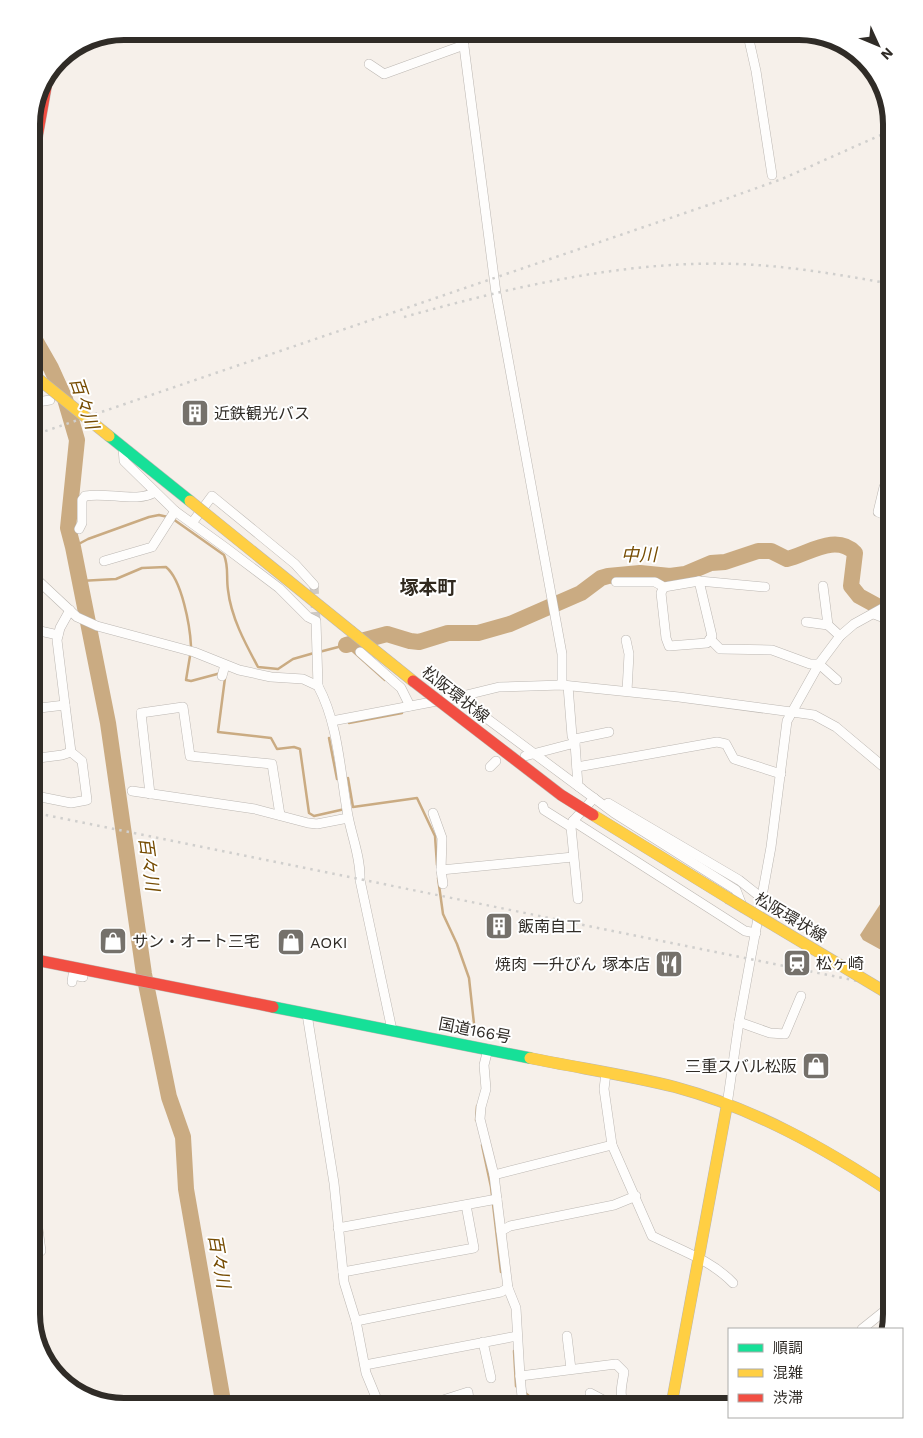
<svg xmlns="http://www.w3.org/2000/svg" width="923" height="1438" font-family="'Work Sans','Noto Sans JP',sans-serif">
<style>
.water{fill:#caab82}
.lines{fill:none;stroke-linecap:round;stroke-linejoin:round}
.stream{stroke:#caab82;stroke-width:2.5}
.river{stroke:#caab82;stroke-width:16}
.street-tunnel{stroke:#cec9c3;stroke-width:9;stroke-dasharray:9 4.5;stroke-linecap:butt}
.street-casing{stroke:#bcb7b2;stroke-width:10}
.fast-casing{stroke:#bcb7b2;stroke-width:12}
.slow-casing{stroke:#bcb7b2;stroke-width:12}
.jam-casing{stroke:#bcb7b2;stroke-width:12}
.street{stroke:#fefdfc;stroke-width:9}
.fast{stroke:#16e098;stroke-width:11}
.slow{stroke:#ffcf43;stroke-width:11}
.jam{stroke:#f24e42;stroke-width:11}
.rail{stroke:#d0cfcd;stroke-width:2.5;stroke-dasharray:2.5 5;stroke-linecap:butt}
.slow-bridge-casing{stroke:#bcb7b2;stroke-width:12;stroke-linecap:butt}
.jam-bridge-casing{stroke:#bcb7b2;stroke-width:12;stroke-linecap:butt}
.slow-bridge{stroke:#ffcf43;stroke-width:11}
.jam-bridge{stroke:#f24e42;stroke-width:11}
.labels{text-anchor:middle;stroke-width:4;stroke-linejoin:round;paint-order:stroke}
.poi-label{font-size:16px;fill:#302c27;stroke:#fff;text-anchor:start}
.street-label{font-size:16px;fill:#302c27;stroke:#fff}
.water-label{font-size:18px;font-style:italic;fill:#764c02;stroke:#fff}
.quarter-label{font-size:19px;font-weight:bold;fill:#30291f;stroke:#fff}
.rim{fill:none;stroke:#302c27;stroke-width:6}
</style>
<rect width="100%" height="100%" fill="#f6f0ea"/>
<path class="water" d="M892 886V956L863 940 860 935Z"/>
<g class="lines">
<g class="stream">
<path d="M173 519 224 555C229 567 226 577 228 590 231 617 245 643 258 667L278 669 293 659 314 653"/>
<path d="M73 547 88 539 149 517 159 515 168 517"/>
<path d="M80 581 116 579 142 568 166 567C182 580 190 626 191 646"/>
<path d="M319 652 346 645 385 680"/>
<path d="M190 656 186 680 191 681 221 673"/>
<path d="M225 678 218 732 271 738 277 749 294 747 300 749 309 813 314 816 345 809"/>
<path d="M349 723 402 713"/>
<path d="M329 738 337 779"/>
<path d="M348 778 353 807 417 798 435 836 437 865"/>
<path d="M438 878 443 914 457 944 469 978 475 1033"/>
<path d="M476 1120 477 1106"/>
<path d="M482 1145 491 1187 501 1272"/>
<path d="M514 1351 516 1386 519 1389"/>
<path d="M524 1392 529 1396V1407"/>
</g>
<g class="river">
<path d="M31 227V224"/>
<path d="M31 333 51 368 65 399 77 440 68 528 73 547 108 723 144 974 169 1097 183 1137 186 1189 224 1407"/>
<path d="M346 645 387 634 410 641 419 642 448 633H478L510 624 581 593 601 578 608 576 640 573 670 576 685 574 711 563 725 562 758 551H771L787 559C808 554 836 533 855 553L851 586 859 596 892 614"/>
</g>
<path class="street-tunnel" d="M314 585 316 621"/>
<g class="street-casing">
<g id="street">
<path d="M462 31 496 293 562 654V685"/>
<path d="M747 31 756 71 772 175"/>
<path d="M369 64 384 74 464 45"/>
<path d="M31 403 50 400"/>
<path d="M123 447 124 461 175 511 226 548 279 588 308 617 316 621 318 686"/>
<path d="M31 460 38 457"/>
<path d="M884 487 878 512 892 518"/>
<path d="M192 523 212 496 295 564 314 585"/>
<path d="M79 529 82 523V500L85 496C108 492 138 503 155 492"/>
<path d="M104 561 152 547 175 511"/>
<path d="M31 574 77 617 97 626 194 652 239 670 271 677 303 679 318 686C339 725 340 773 348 816 352 837 361 859 360 880L392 1030"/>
<path d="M699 581 765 587"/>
<path d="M616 582H655L664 587 661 593 666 638 669 646 707 643 712 636 699 581 664 587"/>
<path d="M823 586 828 625 840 636"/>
<path d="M874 614 892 621"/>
<path d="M806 622 828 625"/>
<path d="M31 629 58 635"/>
<path d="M710 639 720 649 772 650 810 664H819L837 680"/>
<path d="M626 640 629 654 627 691"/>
<path d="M360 652 401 688 410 706"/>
<path d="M222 676 225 665"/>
<path d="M568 686 572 736 575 743"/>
<path d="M458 697 614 813 736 890 743 908"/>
<path d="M65 705 57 640 60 628 70 610"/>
<path d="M332 721 458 697 499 687 562 685 679 697 814 715 836 727 892 774"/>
<path d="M575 739 609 732"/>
<path d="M525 756 575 743 578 786 581 788"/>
<path d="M31 759 62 755 71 752"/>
<path d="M490 767 496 761"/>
<path d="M577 767 717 742 726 744 734 759 781 774"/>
<path d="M132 791 255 809 308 823 317 824 348 818"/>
<path d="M150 794 141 713 183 707 190 756 272 764 280 815"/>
<path d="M31 795 71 803 87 800 82 761 71 752 65 705 31 709"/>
<path d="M608 803 739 880 763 899"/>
<path d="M543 806 544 810 571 827"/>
<path d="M433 813 442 838 441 870 573 857"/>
<path d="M573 821 745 931 756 933"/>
<path d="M441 870 443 884"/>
<path d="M578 899 571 827 573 821 594 798"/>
<path d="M72 982 73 975 83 977"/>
<path d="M307 1014 334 1183 344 1282 356 1321 366 1373 380 1407"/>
<path d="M739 1022 770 1033 785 1034 801 996"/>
<path d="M488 1049 484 1065 486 1089 481 1107 480 1119 494 1175 508 1288 516 1308 520 1376"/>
<path d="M606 1073 604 1089 612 1145 652 1236C680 1250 711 1260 733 1283"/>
<path d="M727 1105 739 1022 771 847 787 721 819 664 840 636 854 624 892 603"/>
<path d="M494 1175 612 1145"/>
<path d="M31 1176 41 1251"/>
<path d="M338 1228 497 1199"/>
<path d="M501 1231 510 1226 614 1205 636 1196"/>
<path d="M343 1272 474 1248 466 1205"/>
<path d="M356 1321 501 1292 508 1288"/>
<path d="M862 1329 892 1305"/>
<path d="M567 1336 571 1369"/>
<path d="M483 1342 491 1378"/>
<path d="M365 1365 517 1336"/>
<path d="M590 1393 607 1402 622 1401"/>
<path d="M381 1407 443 1400 468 1392 470 1407"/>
<path d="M523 1407 520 1376 616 1364 624 1372C622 1385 618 1396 626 1407"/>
</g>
</g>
<g class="fast-casing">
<g id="fast">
<path d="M109 436 190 501"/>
<path d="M273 1007 530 1058"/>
</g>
</g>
<g class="slow-casing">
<g id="slow">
<path d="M352 632 413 681"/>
<path d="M593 815 728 898"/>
<path d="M530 1058C578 1068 628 1075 675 1087 753 1108 825 1148 892 1193"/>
<path d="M671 1407 727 1105"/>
</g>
</g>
<g class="jam-casing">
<g id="jam">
<path d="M31 171 46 87"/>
<path d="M31 959 273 1007"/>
</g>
</g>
<use href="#street" class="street"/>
<use href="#fast" class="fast"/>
<use href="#slow" class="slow"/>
<use href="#jam" class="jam"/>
<g class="rail">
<path d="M404 317C513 287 624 260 738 264 790 266 841 275 892 284"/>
<path d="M31 436 723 200 782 179 892 130"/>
<path d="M31 812 892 988"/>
</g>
<g class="slow-bridge-casing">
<g id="slow-bridge">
<path d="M31 373 109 436"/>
<path d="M190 501 352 632"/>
<path d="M728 898 892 996"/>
</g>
</g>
<g class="jam-bridge-casing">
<path id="jam-bridge" d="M413 681 561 795 593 815"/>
</g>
<use href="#slow-bridge" class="slow-bridge"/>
<use href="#jam-bridge" class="jam-bridge"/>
</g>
<defs>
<g id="building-square" transform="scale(1.4375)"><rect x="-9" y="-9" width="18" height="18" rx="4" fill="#75716b" stroke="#fff"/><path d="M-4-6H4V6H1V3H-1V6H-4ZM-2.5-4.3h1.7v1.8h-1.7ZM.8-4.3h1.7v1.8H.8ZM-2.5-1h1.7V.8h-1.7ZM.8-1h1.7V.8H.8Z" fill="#fff"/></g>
<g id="shop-square" transform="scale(1.4375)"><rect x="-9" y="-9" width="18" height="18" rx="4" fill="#75716b" stroke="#fff"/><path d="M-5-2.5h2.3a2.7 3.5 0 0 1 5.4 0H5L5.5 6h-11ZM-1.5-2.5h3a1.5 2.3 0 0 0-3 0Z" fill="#fff"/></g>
<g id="station-square" transform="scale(1.4375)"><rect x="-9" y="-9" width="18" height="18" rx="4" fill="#75716b" stroke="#fff"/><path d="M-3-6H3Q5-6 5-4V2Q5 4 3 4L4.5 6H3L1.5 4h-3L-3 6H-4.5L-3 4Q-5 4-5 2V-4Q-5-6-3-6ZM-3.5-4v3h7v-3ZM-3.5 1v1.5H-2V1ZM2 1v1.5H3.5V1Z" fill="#fff"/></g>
<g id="restaurant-square" transform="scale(1.4375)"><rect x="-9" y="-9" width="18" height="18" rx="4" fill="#75716b" stroke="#fff"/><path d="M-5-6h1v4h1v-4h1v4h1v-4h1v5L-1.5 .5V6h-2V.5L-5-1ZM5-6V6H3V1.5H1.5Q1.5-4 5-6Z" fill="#fff"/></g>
</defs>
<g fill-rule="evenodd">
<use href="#building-square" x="195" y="413"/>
<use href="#building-square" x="499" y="926"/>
<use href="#shop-square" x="113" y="941"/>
<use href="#shop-square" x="291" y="942"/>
<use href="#station-square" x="797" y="963"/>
<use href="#restaurant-square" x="669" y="964"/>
<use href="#shop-square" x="816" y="1066"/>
</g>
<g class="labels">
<g class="poi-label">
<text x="214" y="419">近鉄観光バス</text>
<text x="518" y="932">飯南自工</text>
<text x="132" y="947">サン・オート三宅</text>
<text x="310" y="948">AOKI</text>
<text x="816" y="969">松ヶ崎</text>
<text x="650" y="970" text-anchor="end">焼肉 一升びん 塚本店</text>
<text x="797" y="1072" text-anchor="end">三重スバル松阪</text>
</g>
<g class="street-label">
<text transform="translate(456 694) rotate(38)" y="6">松阪環状線</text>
<text transform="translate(791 917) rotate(31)" y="6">松阪環状線</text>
<text transform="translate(475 1030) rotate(11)" y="6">国道166号</text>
</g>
<g class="water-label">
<text transform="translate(84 403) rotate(71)" y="6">百々川</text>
<text transform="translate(639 555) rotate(-1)" y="6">中川</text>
<text transform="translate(149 864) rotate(82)" y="6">百々川</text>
<text transform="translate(219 1261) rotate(80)" y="6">百々川</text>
</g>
<g class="quarter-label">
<text x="428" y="594">塚本町</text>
</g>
</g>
<path d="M0 0H923V1438H0ZM124 40H799A84 84 0 0 1 883 124V1314A84 84 0 0 1 799 1398H124A84 84 0 0 1 40 1314V124A84 84 0 0 1 124 40Z" fill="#fff" fill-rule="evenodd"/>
<path class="rim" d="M124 40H799A84 84 0 0 1 883 124V1314A84 84 0 0 1 799 1398H124A84 84 0 0 1 40 1314V124A84 84 0 0 1 124 40Z"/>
<rect x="728" y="1328" width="175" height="90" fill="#ffffff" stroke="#acaba9"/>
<rect x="738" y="1344" width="25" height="8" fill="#16e098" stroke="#acaba9"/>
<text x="773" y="1353" font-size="15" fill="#302c27">順調</text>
<rect x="738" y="1369" width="25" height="8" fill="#ffcf43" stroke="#acaba9"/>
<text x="773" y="1378" font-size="15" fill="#302c27">混雑</text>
<rect x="738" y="1394" width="25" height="8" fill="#f24e42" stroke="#acaba9"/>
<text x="773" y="1403" font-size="15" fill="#302c27">渋滞</text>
<g transform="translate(878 45) rotate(134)" stroke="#ffffff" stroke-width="4" paint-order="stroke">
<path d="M0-4L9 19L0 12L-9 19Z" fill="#302c27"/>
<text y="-8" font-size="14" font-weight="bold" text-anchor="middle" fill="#302c27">N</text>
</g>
</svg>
